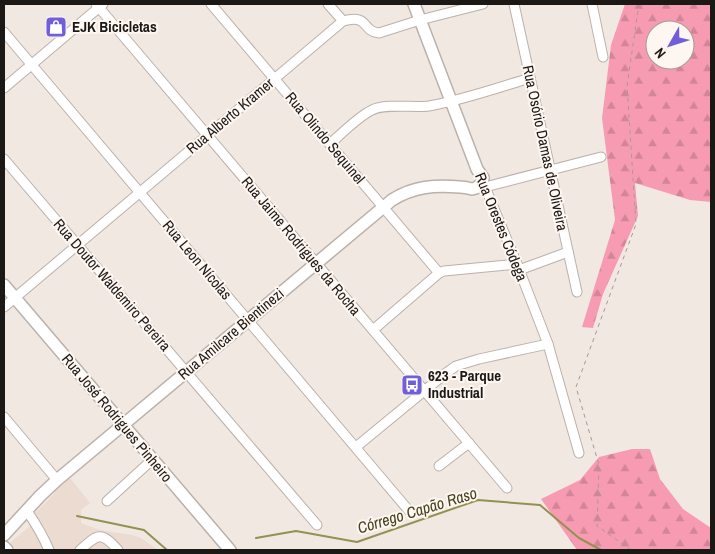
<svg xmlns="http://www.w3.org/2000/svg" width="715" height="554" font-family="'Archivo Narrow',sans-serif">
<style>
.built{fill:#ecdbd0}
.forest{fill:url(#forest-firs);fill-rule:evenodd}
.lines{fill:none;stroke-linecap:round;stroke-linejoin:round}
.stream{stroke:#939152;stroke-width:2}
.minor-casing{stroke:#bab1ab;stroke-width:11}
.major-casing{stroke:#bab1ab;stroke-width:14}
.path{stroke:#a39b97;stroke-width:1;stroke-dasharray:4 4;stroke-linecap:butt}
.minor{stroke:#fff;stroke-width:9}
.major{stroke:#fff;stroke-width:11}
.labels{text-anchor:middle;stroke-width:4;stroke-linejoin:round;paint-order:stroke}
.poi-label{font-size:15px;font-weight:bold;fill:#1b1816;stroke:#fef6f1;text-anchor:start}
.street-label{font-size:15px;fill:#1b1816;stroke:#fef6f1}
.water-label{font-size:16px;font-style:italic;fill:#44441e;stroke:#fef6f1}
</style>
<defs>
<pattern id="forest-firs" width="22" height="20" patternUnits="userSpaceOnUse" patternTransform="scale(1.25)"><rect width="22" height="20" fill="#f79bb2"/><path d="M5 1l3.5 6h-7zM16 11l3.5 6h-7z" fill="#d38598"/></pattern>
</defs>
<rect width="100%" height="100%" fill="#f2e8e2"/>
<path class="built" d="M70 478 90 503 81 510V523L100 530 132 535 141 538 158 550H16L11 544V542L36 521 34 515 35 513 54 494 57 488Z"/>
<g class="forest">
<path d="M625 4H711V202L690 200 635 183 638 216 603 294 593 328 582 327 615 220 602 118 611 45ZM655 30H685V60H655Z"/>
<path d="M632 449H650L660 479 683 509 711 528V550H577L541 499 580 480 599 457Z"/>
</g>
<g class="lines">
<g class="stream">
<path d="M77 516 144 530 167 550"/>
<path d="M256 538 296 531 357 542 478 500 540 505 579 538 601 550"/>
</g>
<g class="minor-casing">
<g id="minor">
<path d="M96 4 507 488"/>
<path d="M211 4 439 273"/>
<path d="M328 4 343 21"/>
<path d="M514 4 577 292"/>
<path d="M592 4 603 57"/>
<path d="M4 32 410 512"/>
<path d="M4 88 103 4"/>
<path d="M330 144C341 134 359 116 372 110 386 103 413 108 429 106 463 100 497 88 530 78"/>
<path d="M4 159 317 525"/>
<path d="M481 184 485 187 517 264 548 344 579 453"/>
<path d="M485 187 601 157"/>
<path d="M519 270 568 252"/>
<path d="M4 307 343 21C370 14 361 31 379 33L420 20 483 4"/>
<path d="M373 330 439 273 444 271 517 264"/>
<path d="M4 417 57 480"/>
<path d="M356 447 446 373 456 366 479 359 548 344"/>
<path d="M439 466 469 443"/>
<path d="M107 501 153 459"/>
<path d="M27 511C36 524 43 536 49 550"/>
<path d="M80 550C98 534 101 531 118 550"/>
</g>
</g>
<g class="major-casing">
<g id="major">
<path d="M4 285 230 550"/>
<path d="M4 535 40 496 57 480 392 200C414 186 435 185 460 187 464 187 468 188 472 189L476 188 481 184 483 178 477 169 414 4"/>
<path d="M4 547 7 550"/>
</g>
</g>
<path class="path" d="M631 550 597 526 599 465 576 387 636 224 627 86 639 4"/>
<use href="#minor" class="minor"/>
<use href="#major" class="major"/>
</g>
<defs>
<g id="shop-square" transform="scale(1.125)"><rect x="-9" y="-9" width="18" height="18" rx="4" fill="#715fd9" stroke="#fef6f1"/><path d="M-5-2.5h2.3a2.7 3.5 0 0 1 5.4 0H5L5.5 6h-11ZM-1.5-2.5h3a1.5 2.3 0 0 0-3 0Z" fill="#fff"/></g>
<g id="bus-square" transform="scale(1.125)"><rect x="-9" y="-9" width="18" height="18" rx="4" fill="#715fd9" stroke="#fef6f1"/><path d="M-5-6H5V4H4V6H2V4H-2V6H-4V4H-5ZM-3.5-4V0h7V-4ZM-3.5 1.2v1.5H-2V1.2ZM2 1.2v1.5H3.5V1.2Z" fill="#fff"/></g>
</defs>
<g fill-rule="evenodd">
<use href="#shop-square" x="56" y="27"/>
<use href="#bus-square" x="412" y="385"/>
</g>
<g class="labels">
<g class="poi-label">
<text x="72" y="32">EJK Bicicletas</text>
<text x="428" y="381">623 - Parque<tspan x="428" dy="17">Industrial</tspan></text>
</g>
<g class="street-label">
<text transform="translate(230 116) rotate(-40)" y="5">Rua Alberto Kramer</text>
<text transform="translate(325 138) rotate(50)" y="5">Rua Olindo Sequinel</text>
<text transform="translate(545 148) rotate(78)" y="5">Rua Osório Damas de Oliveira</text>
<text transform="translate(501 227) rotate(68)" y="5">Rua Orestes Códega</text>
<text transform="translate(301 246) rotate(50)" y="5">Rua Jaime Rodrigues da Rocha</text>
<text transform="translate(197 260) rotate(50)" y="5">Rua Leon Nícolas</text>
<text transform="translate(112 285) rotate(49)" y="5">Rua Doutor Waldemiro Pereira</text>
<text transform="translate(231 334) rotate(-40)" y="5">Rua Amilcare Bientinezi</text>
<text transform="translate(117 418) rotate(50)" y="5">Rua José Rodrigues Pinheiro</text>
</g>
<g class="water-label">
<text transform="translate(417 510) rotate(-17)" y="6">Córrego Capão Raso</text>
</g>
</g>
<rect width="715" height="554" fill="none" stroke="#1b1816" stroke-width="10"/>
<g transform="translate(670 45) rotate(231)"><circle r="24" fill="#fef6f1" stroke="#a39d99"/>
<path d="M0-4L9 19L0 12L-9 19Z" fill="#715fd9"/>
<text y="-8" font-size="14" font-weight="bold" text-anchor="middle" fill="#1b1816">N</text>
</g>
</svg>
